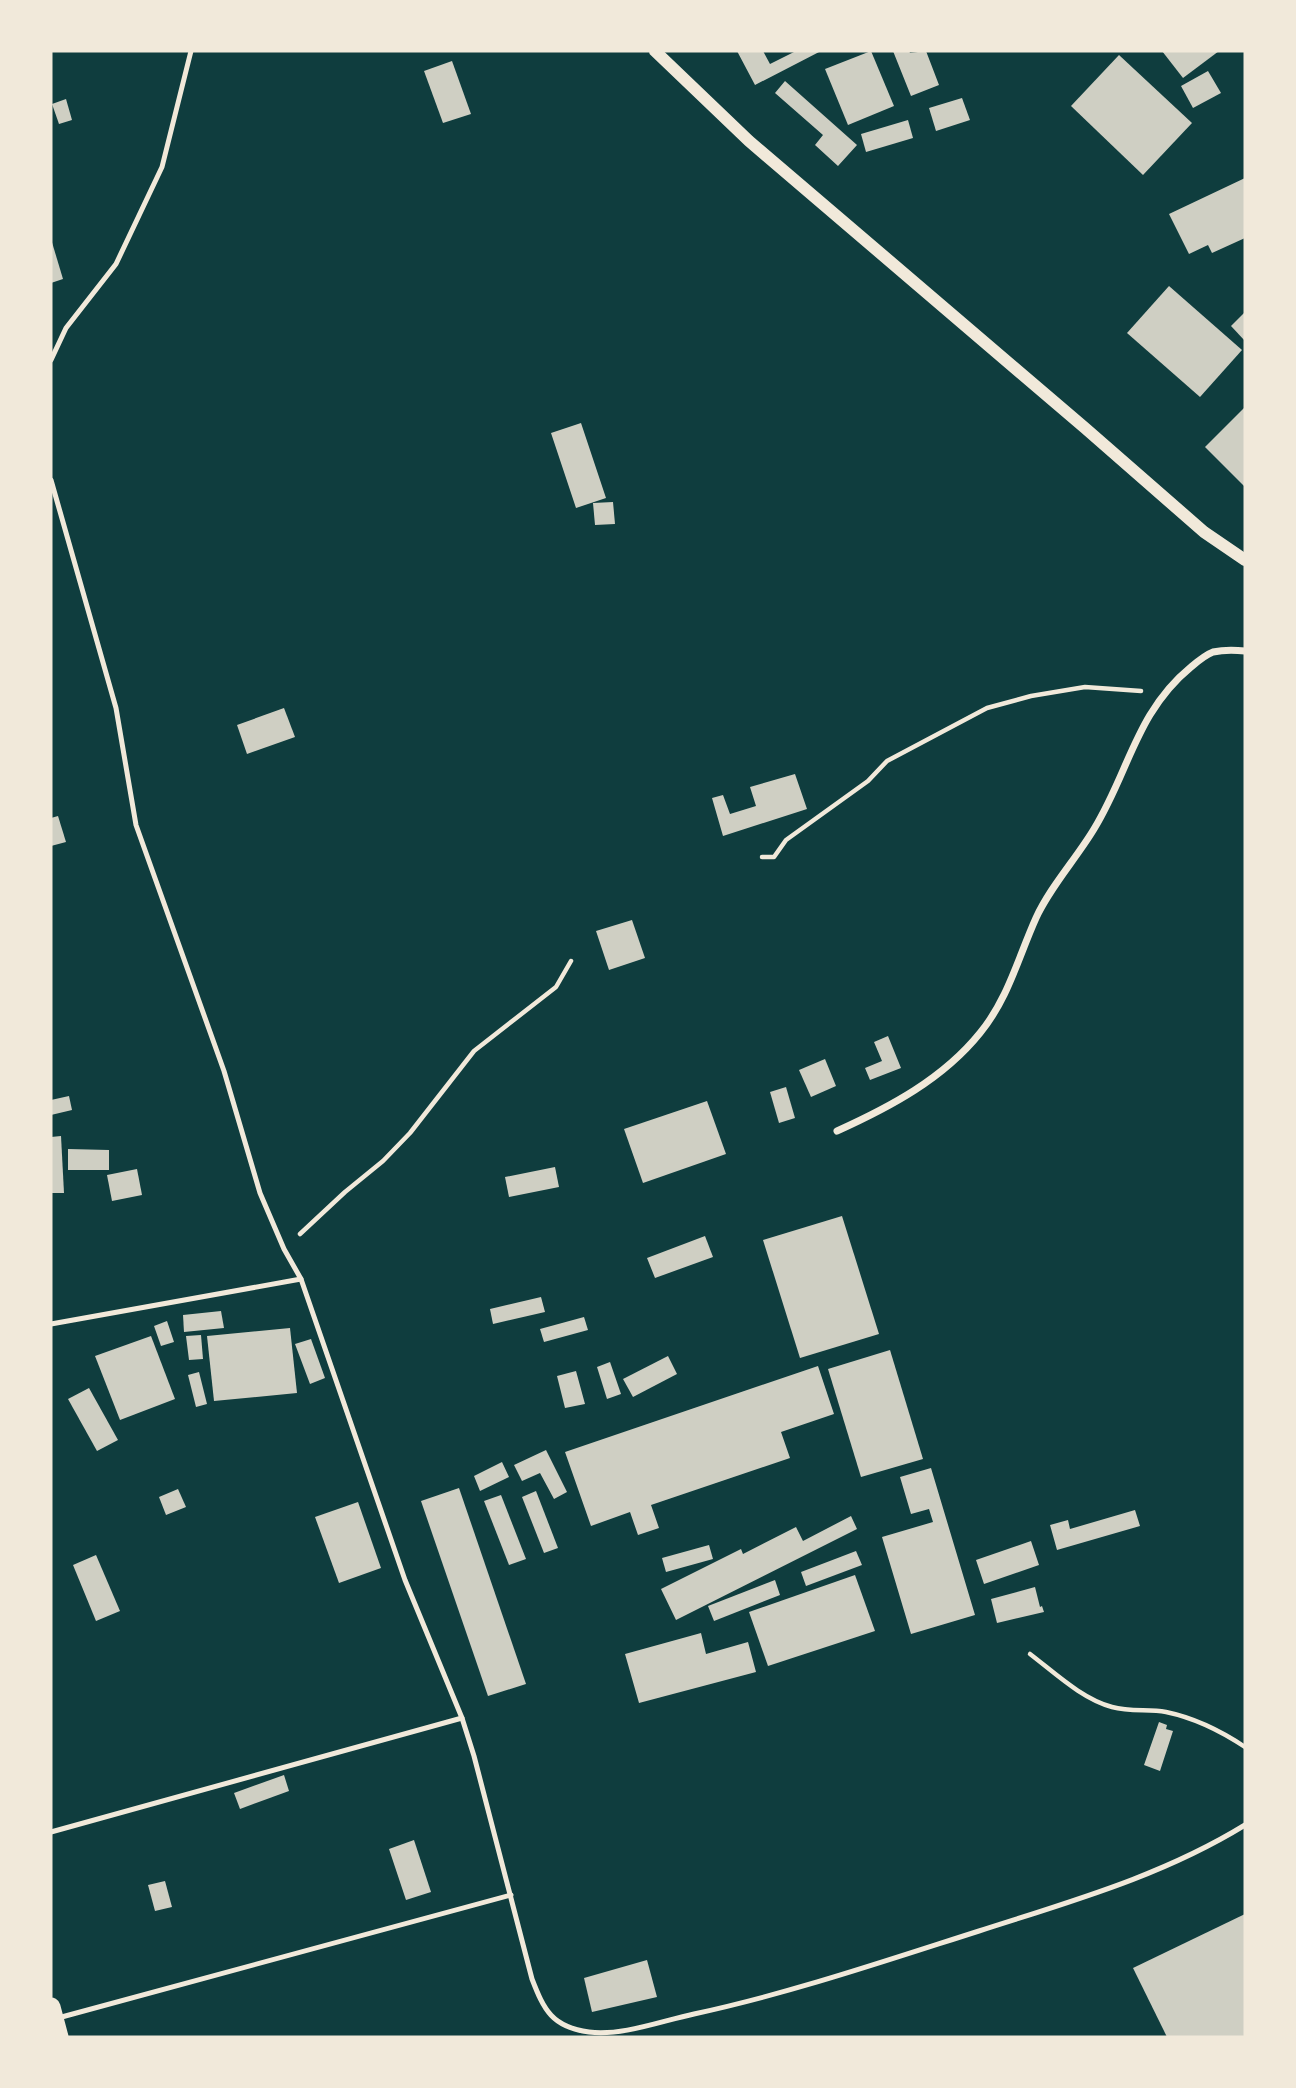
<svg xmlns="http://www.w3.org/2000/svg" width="1296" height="2088" font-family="'Noto Sans',sans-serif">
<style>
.building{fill:#cfcfc3}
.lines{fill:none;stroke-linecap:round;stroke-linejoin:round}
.path{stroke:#f1e9da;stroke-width:4.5}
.service{stroke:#f1e9da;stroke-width:5}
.minor{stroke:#f1e9da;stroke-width:7}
.tertiary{stroke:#f1e9da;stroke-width:12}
.trunk{stroke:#f1e9da;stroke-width:19}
</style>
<rect width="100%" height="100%" fill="#0f3d3e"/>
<g class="building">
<path d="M737 51H763L770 64 796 51H821L755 85Z"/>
<path d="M871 51 894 106 848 125 825 69Z"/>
<path d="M893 51H909L910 53 926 51 939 85 911 96Z"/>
<path d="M1162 51H1219L1183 78Z"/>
<path d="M1119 55 1192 123 1143 175 1071 106Z"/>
<path d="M452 61 471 114 443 123 424 71Z"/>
<path d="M1208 71 1221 93 1193 108 1181 86Z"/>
<path d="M785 81 857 145 838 166 815 145 823 135 775 93Z"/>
<path d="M962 98 970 120 936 131 929 108Z"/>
<path d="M66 99 72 120 59 124 52 104Z"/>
<path d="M908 120 913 138 866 152 861 134Z"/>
<path d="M1245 178V238L1212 253 1208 245 1189 254 1169 214Z"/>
<path d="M51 239 63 279 51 283Z"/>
<path d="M1169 286 1242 350 1200 397 1127 333Z"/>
<path d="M1245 312V341L1231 326Z"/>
<path d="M1245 407V487L1205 447Z"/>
<path d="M581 423 606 498 576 508 551 433Z"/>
<path d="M613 502 615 524 595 525 593 503Z"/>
<path d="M284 708 295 737 247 754 237 725Z"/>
<path d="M795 774 807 809 723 836 712 798 723 795 730 814 756 806 750 787Z"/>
<path d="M58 816 66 842 51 846V818Z"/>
<path d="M632 920 645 958 609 970 596 931Z"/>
<path d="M888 1036 901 1068 870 1080 865 1068 882 1061 874 1042Z"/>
<path d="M825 1059 836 1086 811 1097 799 1070Z"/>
<path d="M786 1087 795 1118 779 1123 770 1092Z"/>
<path d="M69 1096 72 1110 51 1115V1100Z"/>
<path d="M707 1101 726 1154 643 1183 624 1129Z"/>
<path d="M61 1136 64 1193H51V1137Z"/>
<path d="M68 1149 109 1150V1170H68Z"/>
<path d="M555 1167 559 1187 509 1197 505 1177Z"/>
<path d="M137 1169 142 1195 112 1201 107 1175Z"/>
<path d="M842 1216 879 1334 800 1358 763 1240Z"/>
<path d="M705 1236 713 1257 655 1278 647 1258Z"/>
<path d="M541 1297 545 1312 493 1324 490 1309Z"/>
<path d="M221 1311 224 1328 184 1332 183 1315Z"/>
<path d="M584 1317 588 1330 544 1342 540 1329Z"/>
<path d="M167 1321 174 1342 161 1346 154 1326Z"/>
<path d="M290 1328 297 1393 214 1401 207 1336Z"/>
<path d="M201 1335 203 1359 189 1360 186 1336Z"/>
<path d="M151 1336 175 1399 120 1420 95 1356Z"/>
<path d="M311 1339 325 1378 310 1384 295 1344Z"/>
<path d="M890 1350 923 1459 861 1477 828 1369Z"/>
<path d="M668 1356 677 1374 633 1397 623 1379Z"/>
<path d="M610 1362 621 1394 607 1399 597 1367Z"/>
<path d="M818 1366 834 1414 781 1432 790 1458 651 1505 659 1528 638 1535 630 1512 591 1526 565 1452Z"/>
<path d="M576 1371 585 1404 565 1408 557 1376Z"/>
<path d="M199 1372 207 1404 196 1407 188 1375Z"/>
<path d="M89 1388 118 1440 97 1451 68 1399Z"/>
<path d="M546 1450 567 1492 554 1499 540 1473 522 1481 514 1465Z"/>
<path d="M502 1462 509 1477 480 1491 474 1476Z"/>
<path d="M931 1468 975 1615 911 1634 882 1537 933 1522 929 1509 911 1514 900 1477Z"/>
<path d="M459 1488 526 1684 488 1696 421 1501Z"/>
<path d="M178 1489 186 1507 166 1515 159 1497Z"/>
<path d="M536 1491 558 1548 544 1553 522 1497Z"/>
<path d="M501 1495 526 1559 509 1565 484 1501Z"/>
<path d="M358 1502 381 1568 339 1583 315 1517Z"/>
<path d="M1135 1510 1140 1526 1057 1550 1050 1525 1068 1520 1070 1529Z"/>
<path d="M851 1516 857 1529 676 1620 661 1589 741 1549 743 1554 796 1527 803 1541Z"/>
<path d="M1031 1541 1039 1565 984 1584 976 1560Z"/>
<path d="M709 1545 713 1559 666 1572 662 1558Z"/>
<path d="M856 1551 862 1565 806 1586 801 1572Z"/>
<path d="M96 1555 120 1611 96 1621 73 1565Z"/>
<path d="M855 1575 875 1631 768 1666 749 1612Z"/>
<path d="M775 1580 780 1595 714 1621 708 1606Z"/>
<path d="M1035 1587 1040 1607 1042 1606 1044 1612 997 1623 991 1599Z"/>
<path d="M701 1633 706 1654 748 1642 756 1672 639 1703 625 1654Z"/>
<path d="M1159 1722 1167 1725 1166 1729 1173 1731 1160 1771 1144 1765Z"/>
<path d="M284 1775 289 1791 240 1809 234 1793Z"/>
<path d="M414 1840 431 1892 406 1900 389 1849Z"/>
<path d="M165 1881 172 1907 155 1911 148 1885Z"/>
<path d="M1245 1914V2037H1167L1133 1968Z"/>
<path d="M647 1960 657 1997 592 2012 584 1978Z"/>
</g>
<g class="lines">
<g class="path">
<path d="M762 857H774L786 840 868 781 887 761 987 708 1031 696 1085 687 1141 691"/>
<path d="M300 1234 345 1192 383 1161 410 1133 474 1051 556 987 571 961"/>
<path d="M1030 1654C1055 1673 1082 1699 1112 1707 1130 1712 1148 1709 1166 1712 1195 1718 1221 1731 1245 1747"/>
</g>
<g class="service">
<path d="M51 360 66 328 116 264 162 167 191 51"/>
<path d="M51 480 116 708 136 825 224 1071 260 1193 284 1249 301 1279 405 1580 462 1718 474 1756 532 1979C544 2010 552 2027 589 2032 623 2036 661 2021 694 2014 791 1993 885 1961 979 1931 1072 1901 1162 1876 1245 1825"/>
<path d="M51 1324 301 1279"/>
<path d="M51 1832 462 1718"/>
<path d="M58 2018 511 1895"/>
</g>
<path class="minor" d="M837 1131C890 1107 943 1079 980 1033 1008 999 1018 958 1036 918 1050 887 1076 859 1094 829 1129 772 1136 712 1191 667 1198 661 1205 655 1213 652 1222 650 1236 650 1245 651"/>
<path class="tertiary" d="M655 51 749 141 1085 428 1204 532 1245 560"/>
<path class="trunk" d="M51 2007 59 2037"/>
</g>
<rect width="1296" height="2088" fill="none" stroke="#f1e9da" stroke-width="105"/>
</svg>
